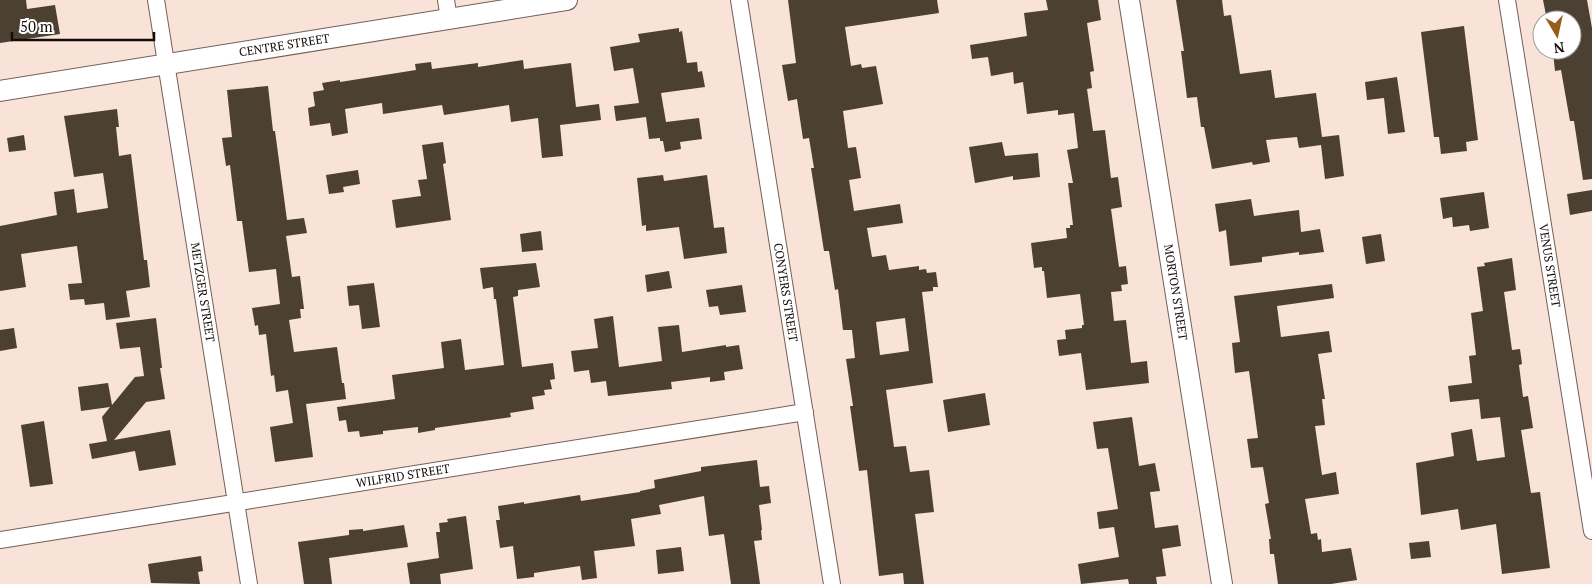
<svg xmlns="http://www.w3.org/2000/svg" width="1592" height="584" font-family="'PT Serif',serif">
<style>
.building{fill:#4b4031;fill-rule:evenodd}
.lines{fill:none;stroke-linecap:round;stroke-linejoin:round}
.minor-casing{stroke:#746058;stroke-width:18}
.tertiary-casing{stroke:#746058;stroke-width:22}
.minor{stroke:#fff;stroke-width:16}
.tertiary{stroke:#fff;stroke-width:20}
.labels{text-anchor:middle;stroke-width:5;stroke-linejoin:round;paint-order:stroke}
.street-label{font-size:12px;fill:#140c09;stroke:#fff}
</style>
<rect width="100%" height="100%" fill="#f9e2d8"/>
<g class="building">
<path d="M0 0H26L27 9 55 5 60 34 0 43Z"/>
<path d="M788 0H937L939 13 845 27 851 66 861 64 862 68 876 66 883 104 843 111 848 148 856 147 861 178 849 180 854 211 900 204 903 223 867 228 872 257 886 255 889 270 919 266V270L926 269 927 273 936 272 938 287H933V291L922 292 933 383 886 390 894 447 906 446 910 472 929 470 934 512 915 514 924 584H904L903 573 879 576 867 470 859 471 850 406H853L846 359 855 358 852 330H843L838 289 835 290 829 251H824L811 168H814L809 138 803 139 797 99 788 101 782 65 796 63ZM905 318 909 351 880 355 876 322Z"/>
<path d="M1046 0H1098L1101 20 1087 23 1094 71 1090 72 1092 88 1087 89 1093 131 1105 130 1111 178 1118 177 1122 207 1111 209 1119 267 1126 266 1128 284 1121 285 1122 291 1111 292 1114 321 1126 320 1131 363 1147 361 1149 383 1086 390 1081 353 1059 356 1057 340 1066 339 1065 330 1082 328V325H1084L1080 294 1047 298 1044 271H1042V267L1034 268 1031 243 1067 238 1066 228H1070V225H1073L1068 183H1073L1067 150 1078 148 1074 113 1058 115V110L1027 114 1023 82 1014 84 1013 72 991 76 988 57 972 59 970 45 1027 36 1024 13 1048 10Z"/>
<path d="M1176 0H1222L1224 16 1231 15 1240 74 1271 70 1275 98 1316 93 1322 137 1339 135 1344 176 1325 179 1321 145 1299 148 1297 137 1266 140 1270 162 1253 165 1252 162 1212 169 1204 127H1201L1197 97 1187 98 1181 51H1184Z"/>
<path d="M1543 0H1587L1592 28V179L1583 180 1574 121H1570L1561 70 1555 71 1553 52 1572 50V20H1547Z"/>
<path d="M1464 26 1478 140 1466 142 1467 151 1441 154 1439 137H1434L1421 32Z"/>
<path d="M679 28V32L682 31 687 63 697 62 698 72 702 71 705 87 661 93 666 122 699 118 702 139 680 142 681 149 665 152 663 141H660V138L649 139 646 117 616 121 614 106 639 103 633 68 614 71 610 47 640 42 638 34Z"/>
<path d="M523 60 524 69 571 63 576 107 599 104 601 120 560 125 563 156 542 158 538 118 511 122 509 105 444 115 442 105 383 114 382 103 345 109 348 133 332 136 330 123 310 126 308 108 315 106 313 92 324 90 322 83 340 80V82L416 70 415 64 431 62 432 69 478 63V67Z"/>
<path d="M1397 77 1405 132 1388 134 1384 98 1367 100 1365 82Z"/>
<path d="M268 86 273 131H275L287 220 304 218 307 233 286 236 292 277 300 276 304 309H300L301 318 289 320 294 352 337 347 342 383H344L346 399 306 404 313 457 275 462 270 427 293 423 288 390 276 392 274 375 271 376 266 334 259 335 258 325 255 326 252 308 280 304 276 269 249 272 242 221H237L230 165 226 166 222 138 232 137 227 90Z"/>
<path d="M117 109 119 127H116L119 156 131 154 144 260H147L150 287 126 291 130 317 106 320 104 303 85 305 84 299 70 300 68 284 82 283 77 246 21 254 26 287 0 291V226L57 215 54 192 74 189 77 213 108 208 103 173 74 177 64 116Z"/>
<path d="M24 135 26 150 9 152 7 138Z"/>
<path d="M443 142 446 163 443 164 451 220 396 228 392 200 421 196 418 180 427 179 422 145Z"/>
<path d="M1002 142 1005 156 1038 153 1040 177 1013 180V176L975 183 969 147Z"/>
<path d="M358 170 360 184 343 187 344 192 329 194 326 175Z"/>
<path d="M663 175 664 181 707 175 714 228 724 227 727 253 684 259 679 227 646 231V225L642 226 637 178Z"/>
<path d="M1592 190V211L1570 215 1567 194Z"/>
<path d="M1484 192 1489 228 1470 231 1469 225 1453 227 1452 217 1443 219 1440 198Z"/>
<path d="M1251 199 1254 216 1299 210 1301 232 1320 229 1324 252 1299 255V252L1262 257V262L1230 266 1226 230 1219 232 1215 204Z"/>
<path d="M541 231 543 250 522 252 520 234Z"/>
<path d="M1381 234 1385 261 1366 264 1362 237Z"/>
<path d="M1512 258 1516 290 1504 292 1512 350 1520 349 1522 364 1519 365 1523 397 1528 396 1533 428 1521 430 1531 493 1540 492 1550 568 1502 574 1496 524 1461 530 1458 509 1421 515 1416 463 1454 456 1451 433 1472 429 1477 461 1505 457 1500 417 1481 419 1479 399 1450 402 1448 386 1472 383 1469 356 1476 355 1471 313 1483 311 1477 267 1485 266 1484 263Z"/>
<path d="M536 263 540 287 518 290V296L513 297 522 367 553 363 555 379 550 380 552 389 544 390 545 395 532 397 534 409 510 413 511 417 435 428V430L418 433V427L383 431V434L360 437 359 431 348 432 346 420 339 421 337 407 395 399 392 375 444 368 441 342 461 339 465 370 504 365 496 299H494L493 287 483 289 480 268Z"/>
<path d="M669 271 672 288 647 292 645 275Z"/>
<path d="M374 283 380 327 362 329 359 305 349 306 347 286Z"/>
<path d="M1332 284 1334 298 1277 306 1281 337 1329 331 1332 352 1318 354 1325 399H1322L1325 425 1315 426 1322 475 1336 472 1339 494 1305 499 1311 534 1317 533 1318 540 1321 539 1322 552 1351 548 1357 580 1331 584H1278L1274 554H1270L1269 539H1271L1265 504 1269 503 1263 467 1251 468 1247 439 1258 438 1249 371 1235 373 1232 343 1240 342 1234 296Z"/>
<path d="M742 285 746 312 720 315 718 306 709 307 706 290Z"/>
<path d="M613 316 619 367 662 361 658 327 679 325 682 352 726 345V347L739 345 743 369 724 372 725 380 710 382V377L671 382 672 389 608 396 606 381 591 383 589 370 574 372 571 351 598 348 594 319Z"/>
<path d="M156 318 162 368H160L165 399 146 402 114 440 170 430 176 465 139 471 135 451 92 459 89 444 107 441 102 417 110 407 81 411 78 387 108 383 112 405 135 377 144 376 140 347 120 349 116 323Z"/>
<path d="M14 328 17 348 0 351V330Z"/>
<path d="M985 393 990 425 948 432 943 400Z"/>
<path d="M1132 417 1139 466 1155 463 1160 491 1150 492 1155 528 1178 525 1181 546 1162 549 1166 576 1156 577 1157 584H1129L1128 579 1081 584 1078 564 1119 557 1114 527 1099 529 1097 512 1118 509 1108 448 1097 449 1093 422Z"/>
<path d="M44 421 53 484 30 487 21 425Z"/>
<path d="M757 460 760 487 769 486 771 503 759 505 762 530H761L762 540 754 541 760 584H731L724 534 709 536 704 496 659 505 661 514 631 519 635 546 594 551 597 578 582 580 580 566 534 573V577L517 579 513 546 500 548 496 520H500L498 506 524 502V504L580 495 581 501 640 492V491L655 488 654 480 701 471V467Z"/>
<path d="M466 516 473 569 440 574 441 584H410L407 563 439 558 436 532H440L439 523 448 522 447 519Z"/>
<path d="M404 525 408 547 329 558 332 584H304L298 542 349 535V530L363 529V531Z"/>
<path d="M1429 541 1431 557 1411 559 1409 543Z"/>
<path d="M681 547 684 571 658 574 656 550Z"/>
<path d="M201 556 203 571 198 572 200 584 151 583 148 564Z"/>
</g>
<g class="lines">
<g class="minor-casing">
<g id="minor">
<path id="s1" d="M156 0 249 584"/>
<path d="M446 0 449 19"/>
<path id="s2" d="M739 0 832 584"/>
<path id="s3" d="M1507 0 1592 531"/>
<path id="s4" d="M0 540 805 412"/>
</g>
</g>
<g class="tertiary-casing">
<g id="tertiary">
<path id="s5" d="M1129 0 1222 584"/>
<path id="s6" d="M0 91 567 0"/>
</g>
</g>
<use href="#minor" class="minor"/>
<use href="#tertiary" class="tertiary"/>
</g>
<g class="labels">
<g class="street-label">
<text dy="4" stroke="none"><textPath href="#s6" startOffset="288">CENTRE STREET</textPath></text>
<text dy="4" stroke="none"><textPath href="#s3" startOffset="269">VENUS STREET</textPath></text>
<text dy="4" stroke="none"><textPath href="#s1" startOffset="296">METZGER STREET</textPath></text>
<text dy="4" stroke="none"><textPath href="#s2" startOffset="296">CONYERS STREET</textPath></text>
<text dy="4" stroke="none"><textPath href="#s5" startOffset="296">MORTON STREET</textPath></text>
<text dy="4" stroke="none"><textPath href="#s4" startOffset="408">WILFRID STREET</textPath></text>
</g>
</g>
<g transform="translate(1557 35) rotate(171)"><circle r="24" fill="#ffffff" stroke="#a19e9d"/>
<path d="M0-4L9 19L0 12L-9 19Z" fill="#975d1c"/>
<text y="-8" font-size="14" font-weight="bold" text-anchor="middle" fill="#140c09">N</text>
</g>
<path d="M12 32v8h142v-8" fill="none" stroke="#140c09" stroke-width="2.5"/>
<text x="20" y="32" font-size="15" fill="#140c09" stroke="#ffffff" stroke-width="4" paint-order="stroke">50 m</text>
</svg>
